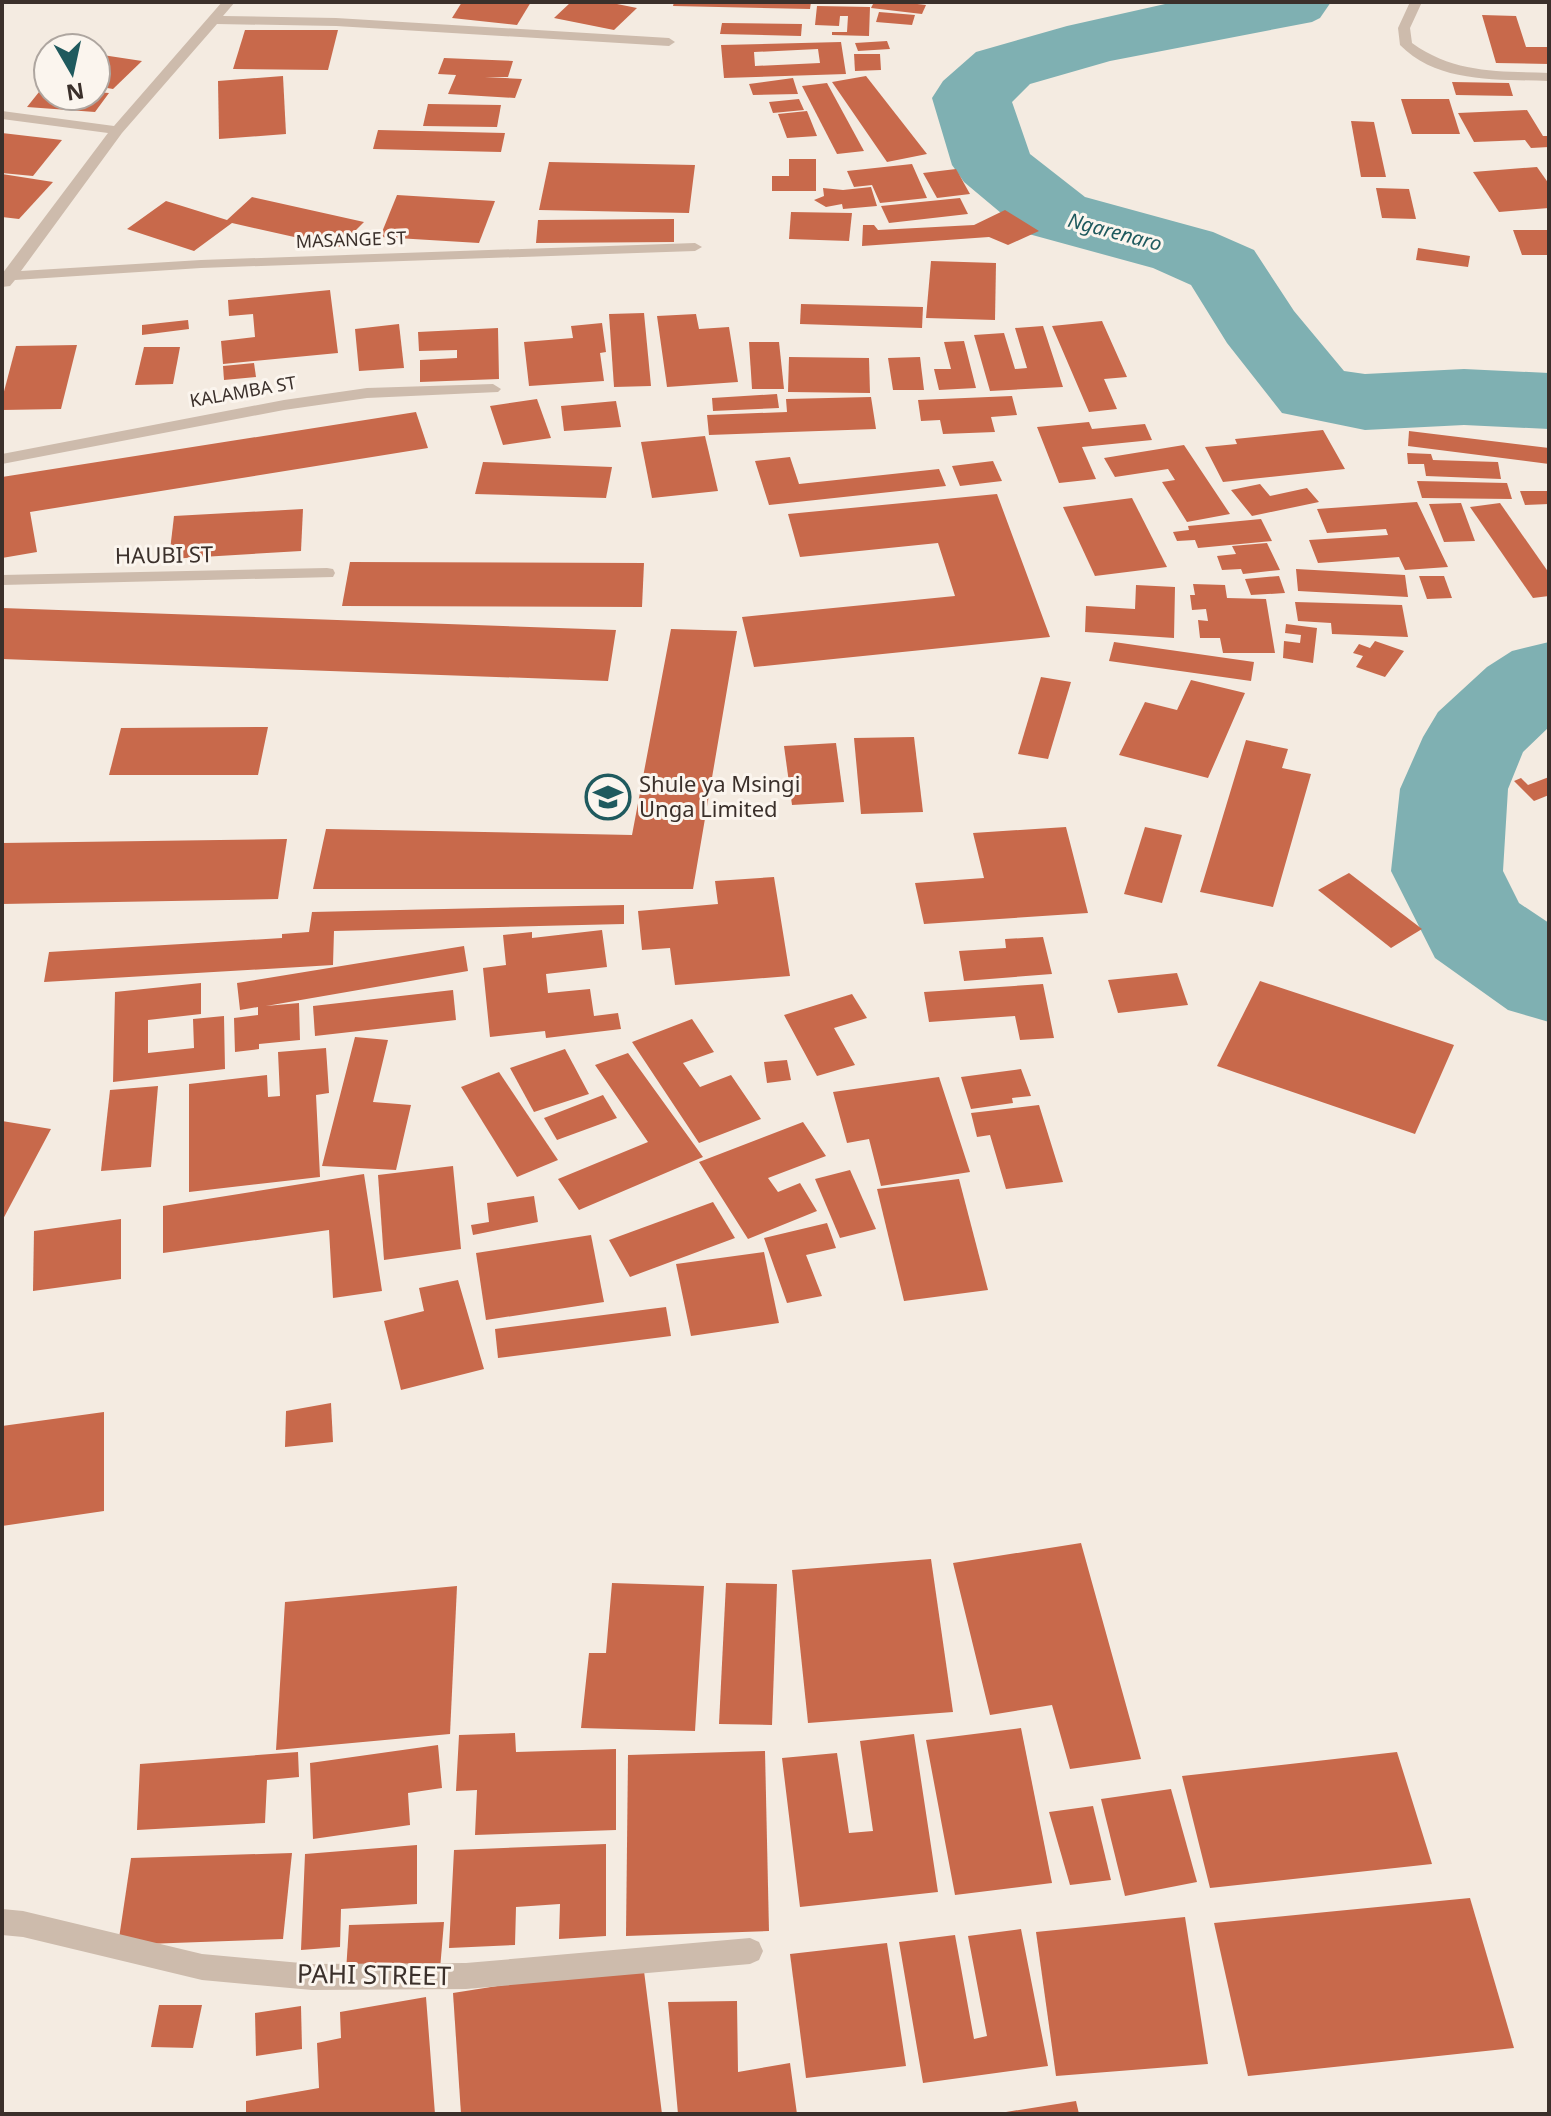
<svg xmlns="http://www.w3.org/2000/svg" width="1551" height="2116" font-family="'Noto Sans',sans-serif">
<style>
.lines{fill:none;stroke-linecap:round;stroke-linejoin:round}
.river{fill:#7fb0b2;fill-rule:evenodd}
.building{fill:#c8694b;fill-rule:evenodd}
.minor{fill:#cdbbac;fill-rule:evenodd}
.labels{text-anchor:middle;stroke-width:6;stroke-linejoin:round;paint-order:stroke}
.far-street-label{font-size:18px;fill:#3b302b;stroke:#fbf5ee}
.far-water-label{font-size:20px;font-style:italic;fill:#1f5a5e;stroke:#fbf5ee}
.street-label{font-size:22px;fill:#3b302b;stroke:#fbf5ee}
.poi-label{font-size:22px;fill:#3b302b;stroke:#fbf5ee;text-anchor:start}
.near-street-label{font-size:26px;fill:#3b302b;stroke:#fbf5ee}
</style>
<rect width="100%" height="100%" fill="#f4ebe1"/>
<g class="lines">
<g class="river">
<path d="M1174 2H1331L1320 18 1312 22 1110 61 1030 84 1012 102 1030 154 1085 197 1213 232 1254 250 1294 311 1344 371 1365 374 1464 369 1549 373V429L1464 425 1365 430 1282 413 1227 343 1191 285 1153 268 1025 233 964 182 952 165 932 98 943 81 976 52 1067 26Z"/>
<path d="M1549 642V727L1523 752 1508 789 1503 871 1519 903 1549 923V1022L1508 1010 1435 958 1391 871 1400 789 1423 737 1438 712 1487 667 1512 651Z"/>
</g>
</g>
<g class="building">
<path d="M462 2H531L517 25 452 18Z"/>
<path d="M571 2H607L637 8 614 30 554 18Z"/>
<path d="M674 2 787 4 811 2 810 9 673 6Z"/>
<path d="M874 2H900L926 5 922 14 871 8Z"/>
<path d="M817 6 870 7 869 36 832 35V32H847L848 16H840L839 26 815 25Z"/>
<path d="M879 12 915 15 912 25 876 22Z"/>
<path d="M1482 15 1516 16 1526 47H1549V64L1496 63Z"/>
<path d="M722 23 802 24 801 36 720 34Z"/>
<path d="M245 30H338L328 70 233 69Z"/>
<path d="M887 41 890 49 858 51 855 43Z"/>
<path d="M841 42 846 74 724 78 721 45ZM818 49 820 63 755 66 754 52Z"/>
<path d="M96 54 142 61 113 89 96 86Z"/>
<path d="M854 54H880L881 70 855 71Z"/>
<path d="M444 58 513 61 508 77H485L522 79 515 98 448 94 456 75 438 74Z"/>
<path d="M283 76 286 134 219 139 218 81Z"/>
<path d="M866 76 927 154 887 162 832 82Z"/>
<path d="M793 78 798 94 753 95 749 84Z"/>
<path d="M1452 82 1509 83 1513 96 1456 95Z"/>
<path d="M827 83 864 151 837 154 802 86Z"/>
<path d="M43 87 48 88V96H96V92L109 93 95 112 27 107Z"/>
<path d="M799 99 804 110 773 113 769 102Z"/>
<path d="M1401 99H1449L1460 134H1412Z"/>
<path d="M428 104 501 105 497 127 423 126Z"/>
<path d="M1527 110 1543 136H1549V147L1531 148 1525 140 1474 142 1458 113Z"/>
<path d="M807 111 817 136 787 138 778 114Z"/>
<path d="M1351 121 1374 122 1386 177H1361Z"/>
<path d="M378 130 505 133 501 152 373 149Z"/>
<path d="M2 133 62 140 33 176 2 173Z"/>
<path d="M789 159H816V191H772V176H789Z"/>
<path d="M549 162 695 165 689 213 539 210Z"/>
<path d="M912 164 927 198 880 203 872 185 854 187 847 171Z"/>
<path d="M1537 167 1549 184V208L1499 212 1473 172Z"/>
<path d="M956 169 970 194 937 198 923 173Z"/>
<path d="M2 174 53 182 19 219 2 217Z"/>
<path d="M871 187 877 206 843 209 842 204 826 207 814 200 824 196 823 188 843 190Z"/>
<path d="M1376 188 1409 189 1416 219 1382 218Z"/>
<path d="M397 195 495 201 479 243 380 237Z"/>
<path d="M252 197 364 222 339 247 232 223 194 251 127 229 166 201 227 220Z"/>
<path d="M960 198 968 214 889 223 881 206Z"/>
<path d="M1005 210 1039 231 1008 245 989 237 862 246 863 225H874L878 230 974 225Z"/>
<path d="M791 212 852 213 849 241 789 239Z"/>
<path d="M674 219V242L536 243 538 220Z"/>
<path d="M1513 230H1549V255H1522Z"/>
<path d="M1418 248 1470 256 1468 267 1416 260Z"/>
<path d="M931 261 996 263 995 320 926 318Z"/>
<path d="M330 290 338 353 223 364 221 341 255 337 253 314 229 316 228 300Z"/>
<path d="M801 304 923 307 922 328 800 324Z"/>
<path d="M644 313 651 386 614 387 609 314Z"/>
<path d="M696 314 699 329 729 327 738 382 667 387 657 316Z"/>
<path d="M188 320 189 329 142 335V325Z"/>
<path d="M1102 321 1127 377 1104 379 1117 409 1089 412 1052 326Z"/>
<path d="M602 323 606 352 600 353 604 381 529 386 524 342 573 338 571 326Z"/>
<path d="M399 324 404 368 359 371 355 329Z"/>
<path d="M1043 326 1063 387 990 391 974 335 1004 333 1015 369 1027 368 1015 328Z"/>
<path d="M498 328 499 379 420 382V360L457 358V350L419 351 418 332Z"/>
<path d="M964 341 976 388 939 390 934 369H951L944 342Z"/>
<path d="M749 342H779L784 389H752Z"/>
<path d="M77 345 61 409 2 410V399L16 346Z"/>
<path d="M144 347H180L173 384 135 385Z"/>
<path d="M789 357 869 358 870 393 788 392Z"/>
<path d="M920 357 924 390H893L888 358Z"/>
<path d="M254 363 256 377 224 380 223 366Z"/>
<path d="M777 394 779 408 713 411 712 398Z"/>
<path d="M1012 396 1017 415 991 417 995 432 943 434 940 420 921 421 918 400Z"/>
<path d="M871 397 876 429 709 435 707 415 787 412 786 399Z"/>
<path d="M537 399 551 438 503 445 490 406Z"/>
<path d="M616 401 621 427 564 431 561 406Z"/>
<path d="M416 412 428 448 30 512 37 552 2 558V477Z"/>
<path d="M1089 422 1092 429 1145 424 1152 440 1082 447 1096 479 1059 483 1037 427Z"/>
<path d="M1323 430 1345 469 1223 482 1205 447 1237 444 1235 439Z"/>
<path d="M1409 431 1549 448V464L1408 446Z"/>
<path d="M705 436 718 491 652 498 641 442Z"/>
<path d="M1184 445 1230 514 1187 522 1162 482 1175 480 1168 469 1115 477 1104 458Z"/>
<path d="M1407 453 1431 454 1433 460 1498 462 1501 479 1426 476 1424 464H1408Z"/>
<path d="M790 457 799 484 939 469 946 486 769 505 755 461Z"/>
<path d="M993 461 1002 481 960 486 952 466Z"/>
<path d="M483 462 612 467 606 498 475 494Z"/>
<path d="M1417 481 1507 483 1512 499 1422 498Z"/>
<path d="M1260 484 1270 496 1307 488 1319 502 1252 516 1231 490Z"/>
<path d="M1520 491H1549V504L1525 505Z"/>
<path d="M997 494 1050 637 754 667 742 617 955 596 938 543 800 557 788 514Z"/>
<path d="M1132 498 1167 567 1095 576 1063 507Z"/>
<path d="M1417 502 1448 567 1405 570 1399 557 1318 563 1309 540 1388 535 1386 529 1327 533 1317 509Z"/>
<path d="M1461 503 1475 541 1444 542 1429 504Z"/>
<path d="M1500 503 1549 573V596L1533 598 1470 507Z"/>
<path d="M303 509 301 551 169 559 174 516Z"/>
<path d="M1261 519 1272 541 1198 548 1195 540 1177 541 1173 532 1189 530 1188 526Z"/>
<path d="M1267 543 1280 570 1243 574 1241 569 1222 570 1217 556 1236 554 1232 546Z"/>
<path d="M350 562 644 563 642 607 342 606Z"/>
<path d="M1296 569 1405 575 1408 597 1298 591Z"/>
<path d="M1279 576 1285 593 1251 595 1245 579Z"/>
<path d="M1419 576H1444L1452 598 1427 599Z"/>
<path d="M1193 584 1225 585 1227 598 1266 599 1275 653H1223L1220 638H1200L1198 620 1208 621 1206 609 1192 610 1190 595H1195Z"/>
<path d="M1136 585 1175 587 1174 638 1085 632 1086 606 1135 609Z"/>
<path d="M1295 602 1402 605 1408 637 1332 634 1331 623 1298 621Z"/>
<path d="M2 608 616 630 608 681 2 659Z"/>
<path d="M1286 624 1317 628 1313 663 1283 658 1284 641 1300 643 1301 635 1285 633Z"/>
<path d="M671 629 737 631 693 889H313L326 829 632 835Z"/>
<path d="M1375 641 1404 651 1385 677 1356 667 1363 656 1353 653 1359 644 1370 648Z"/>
<path d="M1114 642 1254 662 1251 681 1109 661Z"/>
<path d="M1041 677 1071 682 1048 759 1018 754Z"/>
<path d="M1191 680 1245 693 1208 778 1119 755 1145 702 1177 710Z"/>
<path d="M268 727 258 775H109L121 728Z"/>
<path d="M914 737 923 812 861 814 854 738Z"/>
<path d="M1246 740 1288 749 1282 768 1311 774 1273 907 1200 892Z"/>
<path d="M836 743 844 802 792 805 784 746Z"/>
<path d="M1549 777V795L1534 801 1514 781 1521 778 1528 785Z"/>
<path d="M1066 827 1088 913 924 924 915 883 984 878 973 833Z"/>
<path d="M1145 827 1182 835 1162 903 1124 894Z"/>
<path d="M287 839 278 899 2 904V843Z"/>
<path d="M1349 873 1422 929 1391 948 1318 890Z"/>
<path d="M774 877 790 976 675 985 670 948 642 950 638 911 718 904 715 881Z"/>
<path d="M624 905V924L334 931 333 965 44 982 49 952 282 938V934L309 932 312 912Z"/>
<path d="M602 930 607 967 546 974 548 993 590 989 594 1016 618 1013 621 1029 546 1038 545 1031 490 1037 483 968 506 965 503 935 532 932V938Z"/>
<path d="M1043 937 1052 974 964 981 959 951 1006 948 1005 939Z"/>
<path d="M464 946 468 971 266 1006 299 1003 300 1040 259 1044V1049L235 1052 234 1018 258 1015V1007L240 1010 237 983Z"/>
<path d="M1177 973 1188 1005 1118 1013 1108 980Z"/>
<path d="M1260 981 1454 1045 1415 1134 1217 1066Z"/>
<path d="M201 983V1014L148 1020V1053L194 1048 193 1019 224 1016 225 1069 113 1082 115 992Z"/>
<path d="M1043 984 1054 1038 1020 1040 1015 1016 929 1022 924 992Z"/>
<path d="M453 990 456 1020 315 1036 313 1006Z"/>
<path d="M852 994 867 1018 834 1028 855 1065 817 1076 784 1015Z"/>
<path d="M692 1019 714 1052 683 1063 700 1087 731 1075 761 1119 699 1143 632 1042Z"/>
<path d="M355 1037 388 1040 373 1102 411 1105 396 1170 322 1166Z"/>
<path d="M326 1048 329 1093 316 1095 320 1177 189 1192V1084L267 1075 268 1097 280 1096 278 1052Z"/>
<path d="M565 1049 589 1094 534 1112 510 1068Z"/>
<path d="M628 1053 703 1157 579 1210 558 1179 648 1142 595 1065Z"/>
<path d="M787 1060 791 1080 767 1083 764 1062Z"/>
<path d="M1021 1069 1031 1096 1012 1098 1013 1103 971 1109 961 1077Z"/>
<path d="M499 1072 558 1160 517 1177 461 1087Z"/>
<path d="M939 1077 970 1172 881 1186 869 1139 847 1143 833 1092Z"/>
<path d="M158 1086 151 1167 101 1171 110 1090Z"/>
<path d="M603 1095 617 1118 557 1140 544 1118Z"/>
<path d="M1039 1105 1063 1182 1006 1189 990 1135 977 1137 971 1113Z"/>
<path d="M2 1121 51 1129 2 1221Z"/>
<path d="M803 1122 826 1156 768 1178 778 1192 800 1183 817 1211 748 1239 699 1162Z"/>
<path d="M453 1166 461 1249 384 1260 378 1175Z"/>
<path d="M850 1170 876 1229 840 1238 815 1179Z"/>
<path d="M364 1174 382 1291 333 1298 329 1230 163 1253V1206Z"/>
<path d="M959 1179 988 1290 904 1301 877 1189Z"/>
<path d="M534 1196 538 1222 473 1235 471 1225 489 1222 487 1203Z"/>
<path d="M713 1202 735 1238 630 1277 609 1240Z"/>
<path d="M121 1219V1279L33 1291 34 1231Z"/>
<path d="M827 1223 836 1248 806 1255 822 1296 787 1303 764 1238Z"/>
<path d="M591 1235 604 1302 486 1320 476 1253Z"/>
<path d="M764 1252 779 1323 691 1336 676 1264Z"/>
<path d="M458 1280 484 1369 401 1390 384 1321 424 1311 419 1288Z"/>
<path d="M666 1307 671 1336 498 1358 495 1329Z"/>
<path d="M331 1403 333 1442 285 1447 286 1411Z"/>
<path d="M104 1412V1511L2 1526V1426Z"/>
<path d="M1081 1543 1141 1759 1070 1769 1052 1705 990 1715 953 1563Z"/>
<path d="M931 1559 953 1712 808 1723 792 1570Z"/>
<path d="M612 1583 704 1586 695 1731 581 1728 589 1653H606Z"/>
<path d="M726 1583 777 1584 772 1725 719 1724Z"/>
<path d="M457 1586 450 1734 276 1750 285 1602Z"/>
<path d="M1021 1728 1052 1883 955 1895 926 1740Z"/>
<path d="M515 1733 516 1752 616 1749V1830L475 1835 477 1790 456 1791 459 1735Z"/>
<path d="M914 1734 938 1892 800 1907 782 1758 837 1753 849 1833 873 1831 860 1741Z"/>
<path d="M438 1745 442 1788 408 1793 410 1825 313 1839 310 1763Z"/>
<path d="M765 1751 769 1931 626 1936 628 1755Z"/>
<path d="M298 1752 299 1777 267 1780 265 1823 137 1830 140 1764Z"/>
<path d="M1397 1752 1432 1864 1210 1888 1182 1776Z"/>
<path d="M1171 1789 1197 1882 1125 1896 1101 1799Z"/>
<path d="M1093 1806 1111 1880 1070 1885 1049 1812Z"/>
<path d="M606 1844V1936L559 1939 560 1904 516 1907 515 1945 449 1948 454 1850Z"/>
<path d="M417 1845V1904L341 1909 340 1947 301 1950 305 1854Z"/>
<path d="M292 1853 283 1939 118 1945 131 1858Z"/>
<path d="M1470 1898 1514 2048 1248 2076 1214 1923Z"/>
<path d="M1185 1917 1208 2064 1056 2076 1036 1932Z"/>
<path d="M444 1922 440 1969 346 1972 349 1925Z"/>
<path d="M1021 1929 1048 2066 923 2083 899 1942 955 1935 974 2039 987 2036 968 1936Z"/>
<path d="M887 1943 906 2066 806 2078 790 1954Z"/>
<path d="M643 1963 662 2114H461L453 1993Z"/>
<path d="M426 1997 435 2114H246V2101L319 2088 317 2043 341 2038 340 2012Z"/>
<path d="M737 2001 738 2072 790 2063 797 2114H678L668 2002Z"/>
<path d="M159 2005H202L193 2048 151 2047Z"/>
<path d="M301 2006 302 2049 256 2056 255 2013Z"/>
<path d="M1076 2101 1079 2114H1006V2112Z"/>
</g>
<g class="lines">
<g class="minor">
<path d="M222 2H235L223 16 336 18 669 38 675 42 669 46 336 26 217 24 122 133 21 271 201 260 695 243 702 247 695 251 201 268 15 280 10 286 2 287V274L108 133 2 119V111L114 126Z"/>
<path d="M1410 2H1422L1410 28 1412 43C1455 74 1499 71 1549 73V81C1499 79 1438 84 1400 45L1398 28Z"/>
<path d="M493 384 501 389 498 392 367 398 284 410 2 464V454L284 400 367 388Z"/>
<path d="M327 568 333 569 335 573 333 577 2 585V575Z"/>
<path d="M2 1909 23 1911 202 1954 312 1964 466 1963 750 1938 759 1942 763 1951 759 1960 750 1964 466 1989 312 1990 202 1980 23 1937 2 1935Z"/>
</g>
</g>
<defs>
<g id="school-ring" transform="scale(2.3)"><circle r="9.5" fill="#fbf5ee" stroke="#1f5a5e" stroke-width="1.5"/><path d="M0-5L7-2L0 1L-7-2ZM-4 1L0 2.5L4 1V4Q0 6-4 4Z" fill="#1f5a5e"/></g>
</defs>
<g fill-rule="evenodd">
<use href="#school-ring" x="608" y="797"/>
</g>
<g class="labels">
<g class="far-street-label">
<text transform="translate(351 240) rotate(-2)" y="6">MASANGE ST</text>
<text transform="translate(243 392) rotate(-10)" y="6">KALAMBA ST</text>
</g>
<g class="far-water-label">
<text transform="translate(1115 232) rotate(15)" y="7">Ngarenaro</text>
</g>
<g class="street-label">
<text transform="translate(164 555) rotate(-1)" y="8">HAUBI ST</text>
</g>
<g class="poi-label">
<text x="639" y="792">Shule ya Msingi<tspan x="639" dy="25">Unga Limited</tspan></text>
</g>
<g class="near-street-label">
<text transform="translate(374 1975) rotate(1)" y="9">PAHI STREET</text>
</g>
</g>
<rect width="1551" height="2116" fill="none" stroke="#3b302b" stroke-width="8"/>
<g transform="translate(72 72) rotate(171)"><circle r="38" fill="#fbf5ee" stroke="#aea6a0" stroke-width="2"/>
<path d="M0-6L14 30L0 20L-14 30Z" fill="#1f5a5e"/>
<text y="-12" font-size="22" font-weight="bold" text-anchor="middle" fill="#3b302b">N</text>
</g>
</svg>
